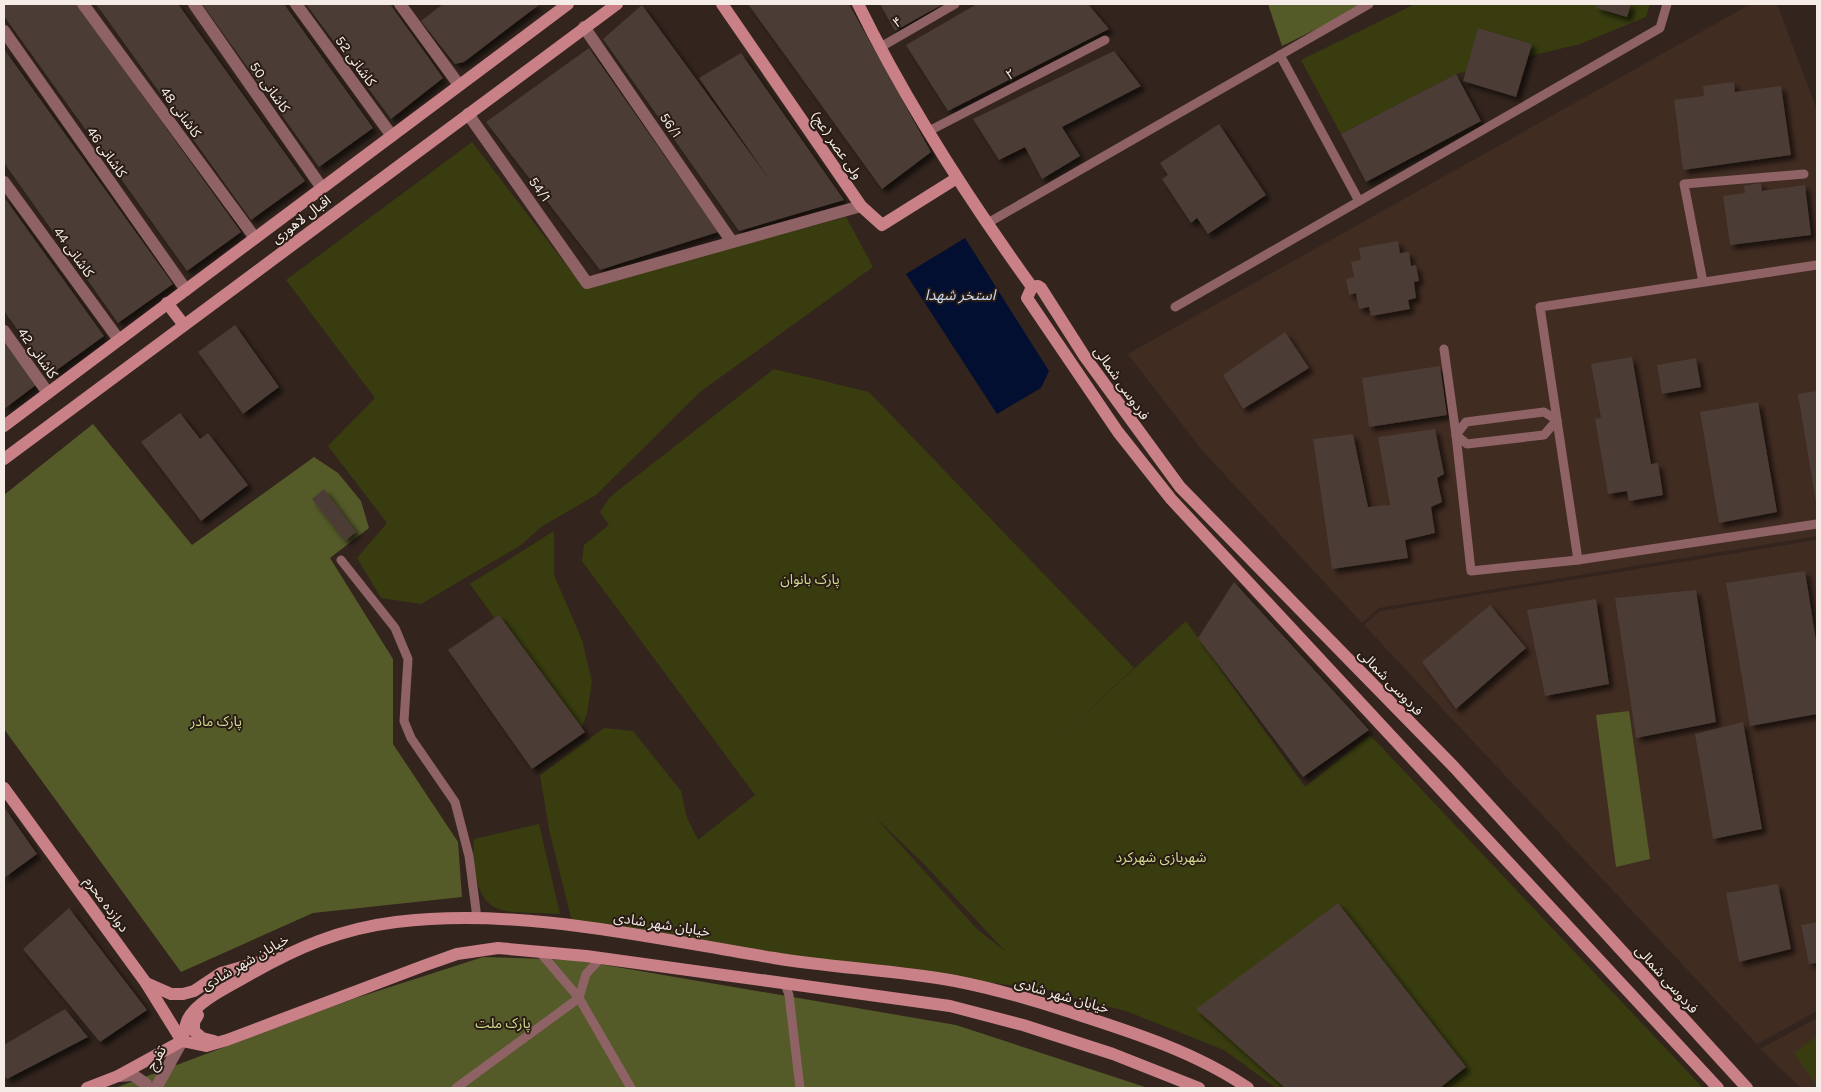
<svg xmlns="http://www.w3.org/2000/svg" width="1821" height="1092" font-family="Karla,'Noto Sans Arabic',sans-serif">
<style>
.built{fill:#412c22}
.green{fill:#383c0f;fill-rule:evenodd}
.forest{fill:#545a28}
.water{fill:#020f31}
.building{fill:#4b3c34;filter:url(#shadow)}
.lines{fill:none;stroke-linecap:round;stroke-linejoin:round}
.service{stroke:#8f6265;stroke-width:9}
.minor{stroke:#8f6265;stroke-width:12}
.tertiary{stroke:#8f6265;stroke-width:12}
.secondary{stroke:#c98187;stroke-width:12}
.labels{text-anchor:middle;stroke-width:4;stroke-linejoin:round;paint-order:stroke}
.street-label{font-size:14px;fill:#f5ece7;stroke:#291c15}
.park-label{font-size:14px;fill:#d1db8d;stroke:#291c15}
.water-label{font-size:15px;font-style:italic;fill:#cad9f4;stroke:#291c15}
</style>
<defs>
<filter id="shadow"><feDropShadow dx="4.5" dy="4.5" stdDeviation="2.5" flood-color="#0009"/></filter>
</defs>
<rect width="100%" height="100%" fill="#33251e"/>
<g class="built">
<path d="M1751 4H1777L1817 110V536L1379 608 1362 623 1202 450 1128 354Z"/>
<path d="M1817 540V1011L1757 1044 1364 625 1380 611Z"/>
<path d="M1817 1018V1088H1801L1760 1049Z"/>
</g>
<g class="green">
<path d="M1415 4H1650L1646 17 1580 44 1456 74 1341 134 1301 60Z"/>
<path d="M472 142 584 288 846 217 873 267 700 392 596 495 541 527 521 545 421 604 381 598 357 558 387 523 328 446 375 398 286 280Z"/>
<path d="M774 369 869 392 1134 668 1051 745 1186 621 1305 787 1370 735 1703 1088H1276L1224 1050 1126 1011 1061 995 1054 991 573 926 549 829 540 775 604 728 633 731 681 791 687 818 698 840 755 795 582 561 584 545 609 525 600 512 610 497ZM875 817 923 863 1006 952 977 929Z"/>
<path d="M554 531V575L582 640 592 682 587 713 579 735 470 584Z"/>
<path d="M539 824 560 914C545 913 511 914 498 909 474 900 472 860 474 839Z"/>
<path d="M1817 1036V1086L1794 1053Z"/>
</g>
<g class="forest">
<path d="M1268 4H1367L1282 46Z"/>
<path d="M93 424 192 545 314 457 338 473 361 501 369 528 330 558 393 659V744L458 842 462 897 313 913 181 972 4 729V495Z"/>
<path d="M1629 711 1650 859 1616 867 1596 715Z"/>
<path d="M483 957 576 960 956 1025 1148 1088H115L353 999Z"/>
</g>
<path class="water" d="M965 238 1049 371 1041 388 997 414 906 274Z"/>
<g class="building">
<path d="M4 4H77L241 232 187 271 4 16Z"/>
<path d="M96 4H178L305 181 251 220Z"/>
<path d="M202 4H284L373 128 319 167Z"/>
<path d="M306 4H390L443 78 391 119Z"/>
<path d="M443 4H540L464 62 455 64 421 21Z"/>
<path d="M748 4H849L931 152 882 189Z"/>
<path d="M880 4H943L895 31Z"/>
<path d="M977 4H1088L1109 29 948 111 906 45Z"/>
<path d="M1597 4H1631L1627 17 1596 8Z"/>
<path d="M642 5 772 183 699 78 741 53 844 200 739 231 603 39Z"/>
<path d="M1478 28 1532 44 1516 97 1463 81Z"/>
<path d="M589 48 718 232 600 270 486 122Z"/>
<path d="M4 49 173 284 118 323 4 163Z"/>
<path d="M1114 51 1141 86 1062 127 1080 156 1042 179 1025 147 999 160 973 119Z"/>
<path d="M1456 74 1481 121 1366 182 1341 134Z"/>
<path d="M1734 82 1735 92 1781 86 1791 155 1683 170 1674 100 1704 96 1703 86Z"/>
<path d="M1219 124 1266 195 1208 234 1197 218 1191 223 1162 179 1168 175 1160 163Z"/>
<path d="M1761 183 1762 191 1805 185 1811 235 1730 245 1723 196 1745 193 1744 186Z"/>
<path d="M4 197 104 336 50 375 4 311Z"/>
<path d="M1398 241 1400 253 1409 252 1411 266 1416 265 1419 281 1414 282 1416 298 1408 300 1410 309 1371 316 1369 307 1359 309 1356 293 1349 295 1346 279 1354 277 1351 262 1361 260 1359 248Z"/>
<path d="M235 325 279 387 243 414 198 352Z"/>
<path d="M1285 332 1309 368 1243 409 1223 375Z"/>
<path d="M4 341 36 385 4 409Z"/>
<path d="M1632 357 1651 464 1658 463 1663 495 1629 501 1627 491 1608 494 1595 419 1601 418 1591 364Z"/>
<path d="M1696 358 1701 387 1662 394 1657 365Z"/>
<path d="M1440 366 1447 415 1369 427 1362 378Z"/>
<path d="M1817 391V503H1816L1798 394Z"/>
<path d="M1758 402 1777 512 1719 523 1700 412Z"/>
<path d="M180 413 200 439 208 433 248 485 201 521 141 442Z"/>
<path d="M1435 429 1444 474 1437 478 1442 502 1431 507 1435 533 1405 540 1408 558 1332 569 1313 439 1353 434 1368 507 1390 505 1378 437Z"/>
<path d="M324 489 356 532 345 541 312 499Z"/>
<path d="M1805 571 1817 647V714L1750 726 1726 583Z"/>
<path d="M1234 582 1369 730 1303 777 1198 638Z"/>
<path d="M1696 590 1716 722 1636 738 1615 598Z"/>
<path d="M1596 599 1609 684 1545 696 1527 610Z"/>
<path d="M1490 605 1526 648 1456 709 1422 662Z"/>
<path d="M499 615 585 732 532 769 448 650Z"/>
<path d="M1743 722 1762 829 1713 839 1695 734Z"/>
<path d="M4 807 37 854 4 878Z"/>
<path d="M1778 884 1791 949 1739 962 1726 893Z"/>
<path d="M1338 903 1466 1067 1440 1088H1285L1196 1009Z"/>
<path d="M69 908 147 1010 100 1042 23 949Z"/>
<path d="M1817 922V963L1809 964 1801 925Z"/>
<path d="M65 1009 88 1037 7 1079 4 1075V1045Z"/>
</g>
<g class="lines">
<g class="service">
<path d="M879 48 955 4"/>
<path d="M1280 55 1359 201"/>
<path d="M927 132 1105 40"/>
<path d="M986 224 1369 4"/>
<path d="M1703 282 1684 184 1804 174"/>
<path d="M1175 307 1660 28 1667 4"/>
<path d="M1444 349 1456 435 1471 571 1578 560 1817 524"/>
<path d="M1544 412 1557 420 1544 435 1467 444 1456 435 1466 422Z"/>
<path d="M341 560 395 628 408 659 404 721 411 738 455 802 469 856 477 918"/>
<path d="M1578 560 1540 307 1817 265"/>
<path d="M539 951 579 998 631 1088"/>
<path d="M785 984 789 995 800 1088"/>
<path d="M456 1088 579 998 586 974 601 958"/>
</g>
<g class="minor">
<path d="M83 4 255 238"/>
<path d="M194 4 322 188"/>
<path d="M296 4 392 136"/>
<path d="M400 4 459 85"/>
<path d="M584 27 732 242"/>
<path d="M4 31 186 290"/>
<path d="M468 114 587 283 861 206"/>
<path d="M4 182 119 340"/>
<path d="M4 331 48 393"/>
</g>
<g class="tertiary">
<path d="M118 1076 133 1075 146 1084 147 1088"/>
<path d="M156 1088 182 1041"/>
</g>
<g class="secondary">
<path d="M722 4 861 206 882 225 957 178"/>
<path d="M858 4C907 104 967 197 1032 287"/>
<path d="M1032 287 1038 286 1041 288 1085 357 1180 487 1454 767 1747 1088"/>
<path d="M1032 287 1027 298 1118 432 1171 499 1718 1088"/>
<path d="M167 303 184 325"/>
<path d="M4 426 568 4"/>
<path d="M4 459 617 4"/>
<path d="M4 788 146 983 182 1041"/>
<path d="M146 983 171 994H183L194 991 221 973 263 961"/>
<path d="M198 1015 194 1022V1031L202 1038 214 1041"/>
<path d="M182 1041C184 1034 185 1025 188 1019 197 1001 230 986 247 976 296 948 339 929 396 922 522 907 650 938 774 958 834 968 896 970 955 981 996 989 1037 1001 1076 1014 1135 1033 1197 1053 1248 1088"/>
<path d="M182 1041 206 1046 227 1040 423 966 457 954 498 948 586 956 950 1006 1023 1025 1113 1054 1199 1088"/>
<path d="M87 1088 118 1076 182 1041"/>
</g>
</g>
<g class="labels">
<g class="street-label">
<text transform="translate(897 22) rotate(-31)" y="5">۴</text>
<text transform="translate(356 61) rotate(54)" y="5">کاشانی 52</text>
<text transform="translate(1010 74) rotate(-27)" y="5">۲</text>
<text transform="translate(270 87) rotate(55)" y="5">کاشانی 50</text>
<text transform="translate(181 112) rotate(54)" y="5">کاشانی 48</text>
<text transform="translate(671 125) rotate(55)" y="5">56/1</text>
<text transform="translate(837 145) rotate(55)" y="5">ولی عصر (عج)</text>
<text transform="translate(107 152) rotate(55)" y="5">کاشانی 46</text>
<text transform="translate(540 189) rotate(54)" y="5">54/1</text>
<text transform="translate(301 219) rotate(-37)" y="5">اقبال لاهوری</text>
<text transform="translate(74 252) rotate(54)" y="5">کاشانی 44</text>
<text transform="translate(38 353) rotate(55)" y="5">کاشانی 42</text>
<text transform="translate(1122 383) rotate(55)" y="5">فردوسی شمالی</text>
<text transform="translate(1391 682) rotate(46)" y="5">فردوسی شمالی</text>
<text transform="translate(107 904) rotate(54)" y="5">دوازده محرم</text>
<text transform="translate(662 924) rotate(9)" y="5">خیابان شهر شادی</text>
<text transform="translate(245 962) rotate(-30)" y="5">خیابان شهر شادی</text>
<text transform="translate(1667 979) rotate(48)" y="5">فردوسی شمالی</text>
<text transform="translate(1062 995) rotate(16)" y="5">خیابان شهر شادی</text>
<text transform="translate(156 1058) rotate(-61)" y="5">تفرج</text>
</g>
<g class="park-label">
<text x="810" y="584">پارک بانوان</text>
<text x="216" y="726">پارک مادر</text>
<text x="1161" y="862">شهربازی شهرکرد</text>
<text x="503" y="1028">پارک ملت</text>
</g>
<g class="water-label">
<text x="960" y="300">استخر شهدا</text>
</g>
</g>
<rect width="1821" height="1092" fill="none" stroke="#f5ece7" stroke-width="10"/>
</svg>
